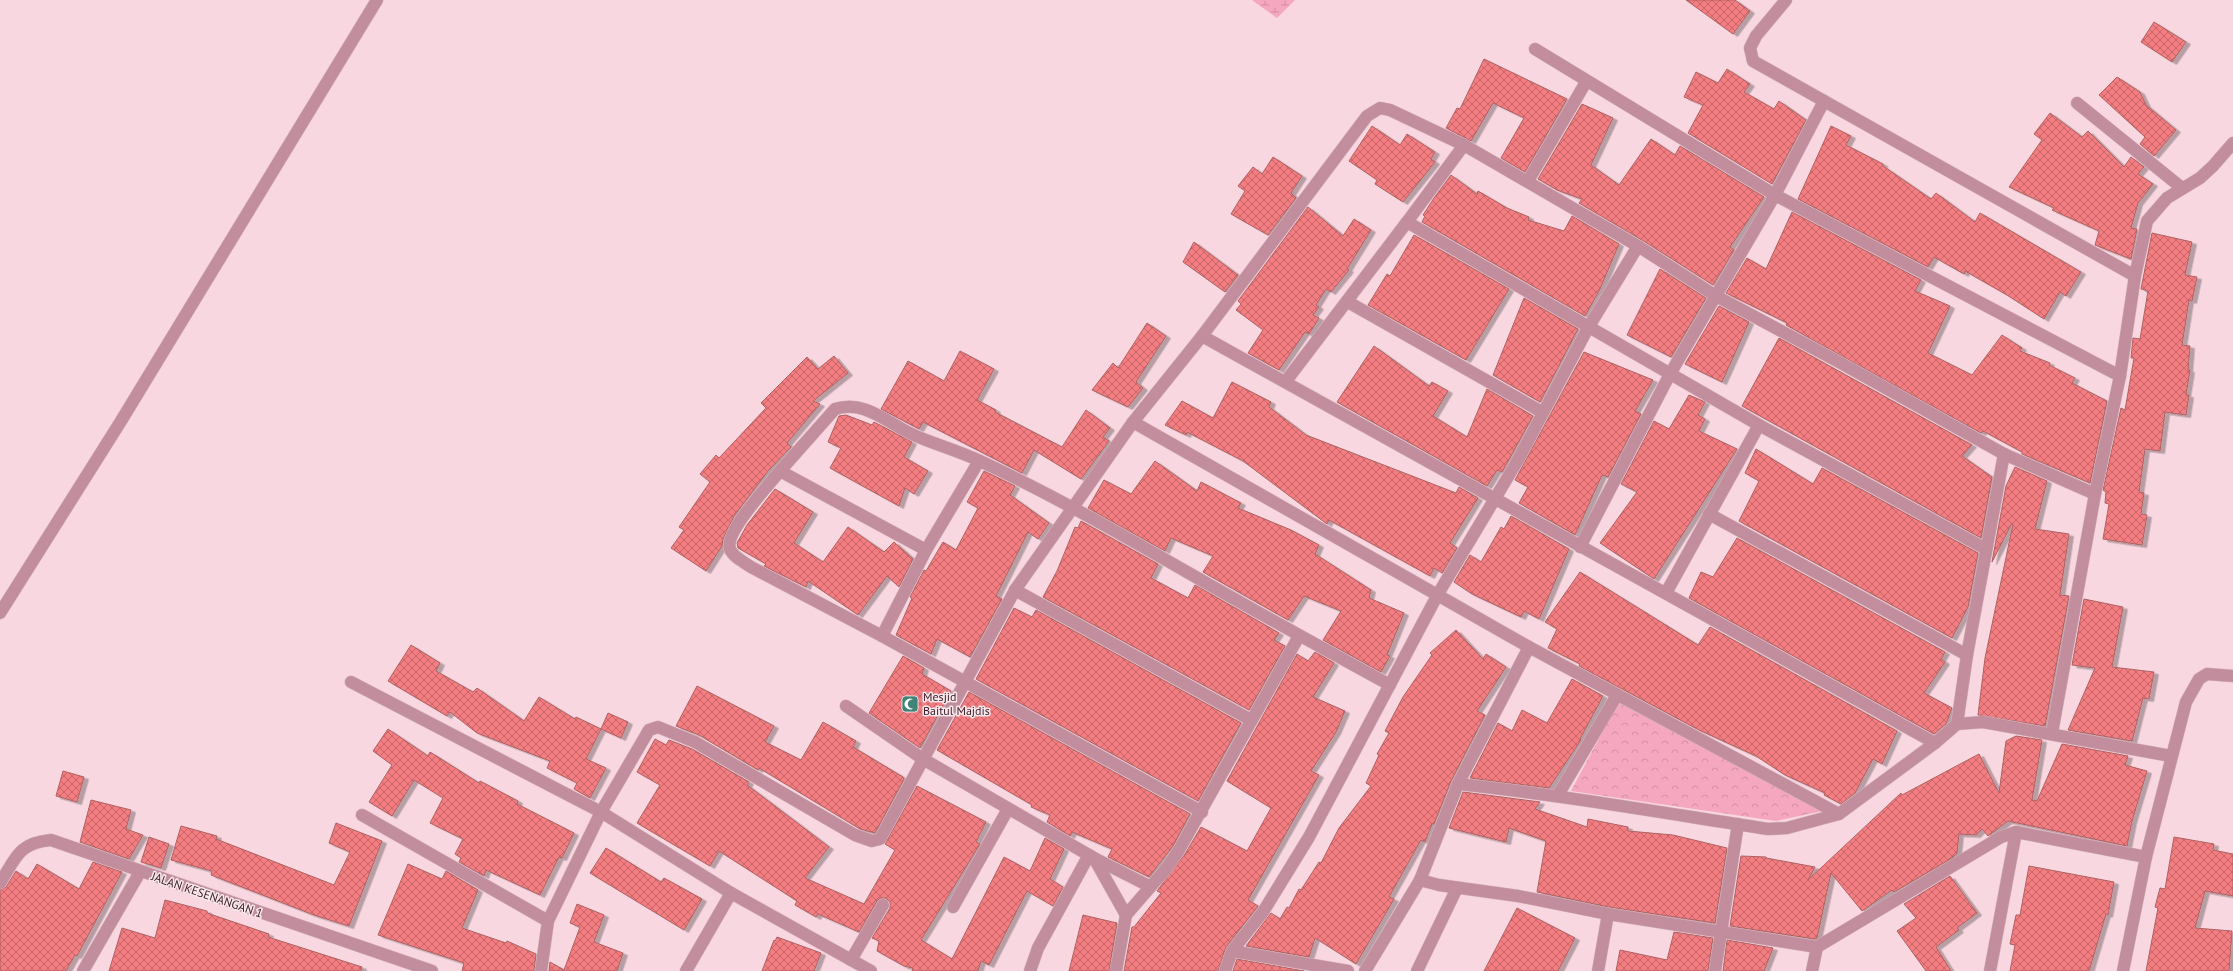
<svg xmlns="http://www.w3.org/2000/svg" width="2233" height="971" font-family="'PT Sans',sans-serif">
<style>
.wetland{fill:url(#wetland-marsh)}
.park{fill:url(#park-crowns)}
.building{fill:url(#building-cross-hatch);stroke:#ad6162;filter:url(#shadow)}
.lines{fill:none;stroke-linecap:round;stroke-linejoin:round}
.street-casing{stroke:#d6b5be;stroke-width:13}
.street{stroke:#c28e9d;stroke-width:12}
.labels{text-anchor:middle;stroke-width:3;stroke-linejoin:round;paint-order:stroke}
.poi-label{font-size:12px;fill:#391b25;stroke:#fae9ed;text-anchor:start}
.street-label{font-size:12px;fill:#391b25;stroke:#fae9ed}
</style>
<defs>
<pattern id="wetland-marsh" width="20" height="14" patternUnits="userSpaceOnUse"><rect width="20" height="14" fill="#f5a7bf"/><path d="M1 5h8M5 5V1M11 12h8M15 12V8" fill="none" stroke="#d38fa4"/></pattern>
<pattern id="park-crowns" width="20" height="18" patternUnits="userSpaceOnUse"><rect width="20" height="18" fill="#f5a7bf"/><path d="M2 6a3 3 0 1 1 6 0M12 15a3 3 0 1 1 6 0" fill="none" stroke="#d38fa4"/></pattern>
<pattern id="building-cross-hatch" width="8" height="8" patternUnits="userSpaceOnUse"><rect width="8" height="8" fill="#f37d80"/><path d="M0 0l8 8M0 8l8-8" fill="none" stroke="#c66669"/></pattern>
<filter id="shadow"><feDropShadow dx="4.5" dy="2.5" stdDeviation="0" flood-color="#0004"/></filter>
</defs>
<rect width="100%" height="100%" fill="#f8d7e0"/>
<path class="wetland" d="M1252 0H1295L1277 18Z"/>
<path class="park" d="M1619 701 1823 811 1776 821 1571 791Z"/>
<g class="building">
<path d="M1686 0H1735L1750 11 1733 34Z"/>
<path d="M2154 22 2186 42 2172 62 2141 42Z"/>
<path d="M1484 59 1567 99 1525 172 1501 158 1524 118 1493 103 1471 141 1446 128 1457 108 1460 109Z"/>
<path d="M1727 69 1750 84 1744 92 1774 109 1779 101 1806 120 1772 184 1688 133 1703 105 1684 97 1696 72 1718 83Z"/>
<path d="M2117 77 2140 92 2146 105 2176 130 2154 156 2140 144 2145 137 2099 95Z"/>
<path d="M1582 104 1613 118 1591 165 1619 185 1651 139 1675 155 1680 146 1764 197 1730 247 1734 250 1713 285 1642 240 1579 203 1582 199 1557 190 1538 179Z"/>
<path d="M2050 113 2082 137 2088 131 2124 167 2131 157 2144 167 2138 174 2153 184 2138 203 2131 228 2137 229 2131 259 2095 245 2099 231 2052 210 2054 208 2009 187 2042 140 2034 134Z"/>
<path d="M1372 126 1400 145 1407 134 1435 152 1431 159 1435 162 1403 202 1375 184 1377 180 1349 161Z"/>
<path d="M1831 126 1851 136 1846 145 1883 164V166L1931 199 1936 193 1975 222 1980 213 2081 272 2066 296 2060 292 2044 319 2007 295 1965 271 1964 274 1934 257 1928 267 1798 199Z"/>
<path d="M1273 157 1302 176 1291 193 1296 198 1268 235 1231 214 1245 191 1238 186 1253 167 1262 174Z"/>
<path d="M1451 175 1477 194 1478 191 1507 208 1529 217 1528 220 1564 231 1572 216 1619 244 1600 289 1585 316 1422 222 1425 216 1423 215 1434 198Z"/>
<path d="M1308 207 1343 236 1354 219 1371 230 1347 269 1349 270 1331 292 1326 289 1316 305 1319 307 1313 315 1319 318 1309 334 1305 332 1279 370 1248 353 1263 330 1236 310 1241 304 1238 301Z"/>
<path d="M1792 212 1921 280 1915 291 1950 306 1928 353 1972 375 2002 335 2022 348 2020 351 2050 363 2049 365 2075 378 2072 383 2107 401 2090 483 2022 454V452L1983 431 1981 433 1786 325 1787 323 1726 293 1747 258 1766 269Z"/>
<path d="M2152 233 2192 242 2185 275 2197 277 2192 301 2189 300 2182 345 2190 346 2188 370H2190L2186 395H2189L2186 415 2165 412 2160 451 2145 449 2139 492 2144 493 2141 514 2147 515 2142 545 2103 539 2109 504 2105 503 2106 492 2103 490 2121 408 2125 410 2134 358H2131L2133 338 2140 339 2148 291 2141 289Z"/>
<path d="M1414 235 1509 289 1466 360 1368 305 1387 274 1390 276Z"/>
<path d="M1194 242 1238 275 1225 292 1183 262Z"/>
<path d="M1660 269 1706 298 1671 357 1627 335Z"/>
<path d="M1524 298 1578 329 1540 402 1493 375Z"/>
<path d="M1719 306 1749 322 1722 382 1685 364Z"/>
<path d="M1147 323 1166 336 1136 382 1143 388 1128 407 1092 390 1113 363 1118 368Z"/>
<path d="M1779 338 1972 445 1962 456 1992 477 1981 538 1742 406Z"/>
<path d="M1374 346 1429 386 1432 382 1448 391 1433 416 1467 437 1487 389 1533 416 1502 472 1497 470 1487 486 1337 402Z"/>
<path d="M960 351 994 369 977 400 996 410 995 412 1062 447 1086 410 1110 428 1103 437 1109 441 1081 479 1034 450 1022 473 923 422 919 429 881 409 908 361 944 381Z"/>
<path d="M1584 352 1653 380 1635 411 1641 414 1608 477 1602 475 1575 535 1519 503 1528 487 1515 480Z"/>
<path d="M834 356 848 373 813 401 820 404 787 443 791 447 768 471 734 516 723 539 722 546 706 571 671 548 684 530 679 527 710 482 700 474 716 455 719 458 766 408 761 403 807 357 818 369Z"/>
<path d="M1232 382 1271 402 1269 407 1306 435 1456 493 1459 487 1478 498 1450 543 1457 548 1442 573 1434 568 1430 576 1329 520 1327 524 1243 461 1187 432 1186 435 1165 425 1182 401 1213 418Z"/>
<path d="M1689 395 1705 402 1698 415 1705 419 1699 431 1737 449 1654 579 1600 543 1637 492 1621 484 1654 421 1669 429Z"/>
<path d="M846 415 872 425 874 422 912 442 904 457 928 471 914 494 905 488 899 506 830 468 841 448 828 442 839 416Z"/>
<path d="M1756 449 1813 484 1822 468 1978 553 1968 607 1952 638 1739 521 1759 481 1745 473Z"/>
<path d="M1155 461 1197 491 1201 482 1241 503 1238 508 1291 530 1319 545 1315 554 1371 590 1369 598 1404 613 1387 655 1390 656 1381 672 1323 640 1341 611 1304 596 1288 620 1203 572 1213 556 1171 538 1165 551 1088 508 1104 480 1131 494Z"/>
<path d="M2015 467 2047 481 2035 529 2069 534 2060 595 2069 596 2045 726 1978 715 1985 658 2013 524 2012 523 1992 562 2006 486Z"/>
<path d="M984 471 1015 486 1010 495 1049 523 1038 539 1028 532 996 596 1002 599 970 657 937 639 931 654 896 635 912 598 910 597 924 570 926 571 943 542 956 550 978 508 967 502Z"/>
<path d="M775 489 813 512 794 543 823 562 848 527 884 552 894 542 913 559 899 587 887 576 858 615 808 581 806 587 764 566 766 564 738 548 737 543 747 525Z"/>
<path d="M1511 516 1569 549 1539 619 1524 611 1521 617 1472 594 1454 582 1470 555 1481 562 1501 527 1504 529Z"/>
<path d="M1081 521 1158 564 1151 578 1188 598 1195 585 1279 633 1274 640 1285 646 1249 710 1043 597 1057 571 1075 527 1078 528Z"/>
<path d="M1737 538 1945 652 1941 659 1945 662 1924 693 1952 708 1946 724 1934 734 1689 598 1701 572 1713 577Z"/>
<path d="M1580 572 1698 645 1710 627 1897 731 1882 764 1873 759 1855 793 1841 804 1824 795 1825 793 1785 775 1756 756 1699 730 1579 666 1580 664 1548 648 1557 629 1545 622Z"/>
<path d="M2084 599 2123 607 2112 667 2154 672 2149 699 2143 698 2132 741 2068 730 2095 668 2072 665Z"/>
<path d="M1014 608 1032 617 1036 610 1241 723 1198 801 976 679Z"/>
<path d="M1456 630 1483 659 1486 654 1506 667 1477 711 1485 715 1451 781 1434 824H1432L1425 842 1421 840 1389 897 1394 899 1356 964 1315 938 1309 957 1246 946 1271 913 1280 919 1287 907 1289 908 1299 889 1301 890 1319 862 1321 863 1339 828 1371 786 1366 783 1379 755 1377 754 1389 733 1385 731 1403 697 1432 655 1430 653Z"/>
<path d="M411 645 440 663 436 671 473 692 477 688 524 721 539 697 575 719 576 717 601 729 586 759 606 768 590 798 574 789 577 783 547 768 550 761 477 733 450 712 447 716 388 681Z"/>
<path d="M1315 652 1334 663 1313 697 1345 711 1336 732 1311 771 1319 775 1248 900 1258 906 1226 947 1218 971H1124L1132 927H1134L1161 893 1157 891 1185 854 1201 827 1247 851 1271 808 1227 781 1297 654 1308 661Z"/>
<path d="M903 656 924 668 922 674 951 691 920 748 869 713Z"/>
<path d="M1572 679 1603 696 1580 739 1581 740 1549 788 1470 778 1498 723 1512 731 1522 710 1547 723Z"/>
<path d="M697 686 774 726 765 742 801 760 823 722 856 741 853 747 903 777 904 779 875 833 860 829 759 768 758 770 699 735 676 726Z"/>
<path d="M969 692 1190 814 1173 846 1149 877 1108 857 1112 849 1072 832 1070 836 1047 822 1050 815 1031 807 1032 805 937 750Z"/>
<path d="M608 713 628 722 621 738 601 729Z"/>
<path d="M388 729 428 756 430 752 479 783 480 781 518 801 517 804 574 833 562 858 559 857 540 895 486 870 484 876 459 862 461 858 455 854 463 839 430 823 443 798 414 780 392 816 369 802 392 765 373 751Z"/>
<path d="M2016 736 2042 740 2032 800 2037 801 2062 744 2128 756 2125 765 2147 771 2132 821 2127 846 2008 821 1988 836 1982 829 1976 835 1959 834 1957 853 1952 858 1894 892 1892 890 1862 911 1831 873 1817 938 1815 939 1730 926 1741 856 1766 857V858L1815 867 1808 880 1901 793 1902 795 1979 754 1999 793 2006 741Z"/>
<path d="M655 739 666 745 669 740 692 749 749 782 747 785 829 847 805 878 864 904 895 850 885 844 917 786 986 822 976 842 980 844 921 940 952 959 1004 857 1030 871 1045 838 1064 849 1050 879 1063 887 1053 906 1027 891 989 965 981 961 978 971H912L913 968 904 966 877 951 879 941 872 938 890 908V902L886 898H880L877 901 859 932 818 914 816 917 795 905 797 901 719 851 710 866 637 823 660 785 637 772Z"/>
<path d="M63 771 84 777 77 802 56 796Z"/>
<path d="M1463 792 1540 802 1535 809 1587 827 1588 819 1628 827V831L1673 835 1727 848 1715 923 1609 907 1537 892 1546 841 1509 828 1506 842 1449 828Z"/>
<path d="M91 800 131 810 126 829 143 835 129 859 80 842Z"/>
<path d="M336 823 382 841 349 926 314 915 211 875 212 871 171 860 181 826 217 836 216 839 334 885 350 852 329 843Z"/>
<path d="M149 837 169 844 161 868 141 862Z"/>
<path d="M2174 837 2214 844 2213 850 2233 854V896L2205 891 2195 928 2232 931 2229 971H2146L2158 908 2155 907 2160 888 2165 889Z"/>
<path d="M606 848 661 882 664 878 702 899 684 930 590 873Z"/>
<path d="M93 862 122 872 77 956 75 955 66 971H0V890L6 887 16 871 28 879 37 864 79 889Z"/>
<path d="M408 864 442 879 446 871 478 890 462 928 506 943 507 941 536 954 534 971H462L464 963 378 935Z"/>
<path d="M2029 866 2114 882 2108 915 2106 914 2089 971H2010L2015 945 2010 944 2016 915H2020Z"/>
<path d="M1950 876 1977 913 1957 928 1959 930 1936 947 1951 971H1926L1897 931 1916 918 1904 904Z"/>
<path d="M165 900 207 911V913L269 934 268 937 362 967 361 971H109L122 928 155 938Z"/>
<path d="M577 904 604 915 594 942 623 953 617 971H549L550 962 564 970 580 927 570 923Z"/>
<path d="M1517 908 1575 938 1558 971H1484Z"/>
<path d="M1083 915 1117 923 1109 971H1069Z"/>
<path d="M1674 932 1713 938 1708 971H1616L1620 950 1667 960Z"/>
<path d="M777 937 821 953 814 971H762L774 940 775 941Z"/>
<path d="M1727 940 1773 948 1764 971H1723Z"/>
<path d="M1237 959 1304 971H1233Z"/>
</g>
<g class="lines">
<g class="street-casing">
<g id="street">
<path d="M1786 0 1756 36 1750 48 1753 61 2135 276"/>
<path d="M1535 49 1775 195 2120 376"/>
<path d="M2077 103 2182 188"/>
<path d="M1528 181 1586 82"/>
<path d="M1348 302 1542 412"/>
<path d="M1202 336 1935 743"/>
<path d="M1286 381 1407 222"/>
<path d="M1133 422 1529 647 1839 814"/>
<path d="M979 461 926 550 882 636 1202 812"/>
<path d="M780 471C769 485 724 532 730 549 733 557 744 562 751 567L882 636"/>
<path d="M1709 514 1967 655"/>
<path d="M1580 547 1670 374 1775 195 1824 101"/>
<path d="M1986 549 1759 425 1407 222 1464 145 1638 246 1716 296 1839 362 2004 454 2095 494"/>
<path d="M926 550 780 471 835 409C866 399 889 425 916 436 937 445 959 451 980 461 1051 494 1119 533 1187 572 1255 611 1322 648 1390 685"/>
<path d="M1015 590 1251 720"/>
<path d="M1666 593 1759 425"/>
<path d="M0 613 121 421 377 0"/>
<path d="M1529 647 1458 784 1420 880 1439 885 1518 896 1608 914 1817 947 2001 837 2016 832 2146 857"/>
<path d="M351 682 601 812 731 893 871 971"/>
<path d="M846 706 923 759 1094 858 1149 886"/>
<path d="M1957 724 1967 655 2004 454"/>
<path d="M2052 733 2095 494 2120 376 2135 276 2147 221 2167 198 2200 178 2213 166 2233 143"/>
<path d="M1458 784C1562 795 1664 813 1768 829L1787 828 1839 814 1935 743 1957 724 1983 722 2171 756"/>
<path d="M1558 795 1617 695"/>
<path d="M362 815 548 921"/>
<path d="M1094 858 1126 915"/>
<path d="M0 883C16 858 18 843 51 840L432 971"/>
<path d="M953 907 1008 809"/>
<path d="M1232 951 1348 971"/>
<path d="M851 960 883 905"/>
<path d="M83 971 140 872"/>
<path d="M541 971 548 921 601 812 649 730 658 727 695 742 855 835 872 841 880 839 1015 590 1133 422 1202 336 1367 116 1380 108 1390 110 1464 145"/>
<path d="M686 971 731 893"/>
<path d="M1030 971 1038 948 1089 855"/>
<path d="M1116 971 1126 915 1166 869 1179 850 1299 636"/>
<path d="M1225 971 1232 951 1263 912 1309 837 1438 594 1518 460 1588 328 1638 246"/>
<path d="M1365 971 1420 880"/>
<path d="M1417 971 1457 888"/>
<path d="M1598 971 1608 914"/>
<path d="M1715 971 1738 824"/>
<path d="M1812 971 1817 947"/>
<path d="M1990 971 2016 832"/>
<path d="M2123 971 2146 857 2186 702 2199 679 2207 674 2233 676"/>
</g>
</g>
<use href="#street" class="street"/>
</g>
<defs>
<g id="mosque-square" transform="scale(0.9)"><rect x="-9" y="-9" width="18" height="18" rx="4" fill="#408477" stroke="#fae9ed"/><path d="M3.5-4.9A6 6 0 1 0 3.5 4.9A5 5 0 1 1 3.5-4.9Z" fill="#fff"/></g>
</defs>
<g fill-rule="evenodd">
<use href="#mosque-square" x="910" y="704"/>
</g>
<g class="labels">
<g class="poi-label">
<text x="923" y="701">Mesjid<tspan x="923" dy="14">Baitul Majdis</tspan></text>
</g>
<g class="street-label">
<text transform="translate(207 895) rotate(19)" y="4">JALAN KESENANGAN 1</text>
</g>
</g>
</svg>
